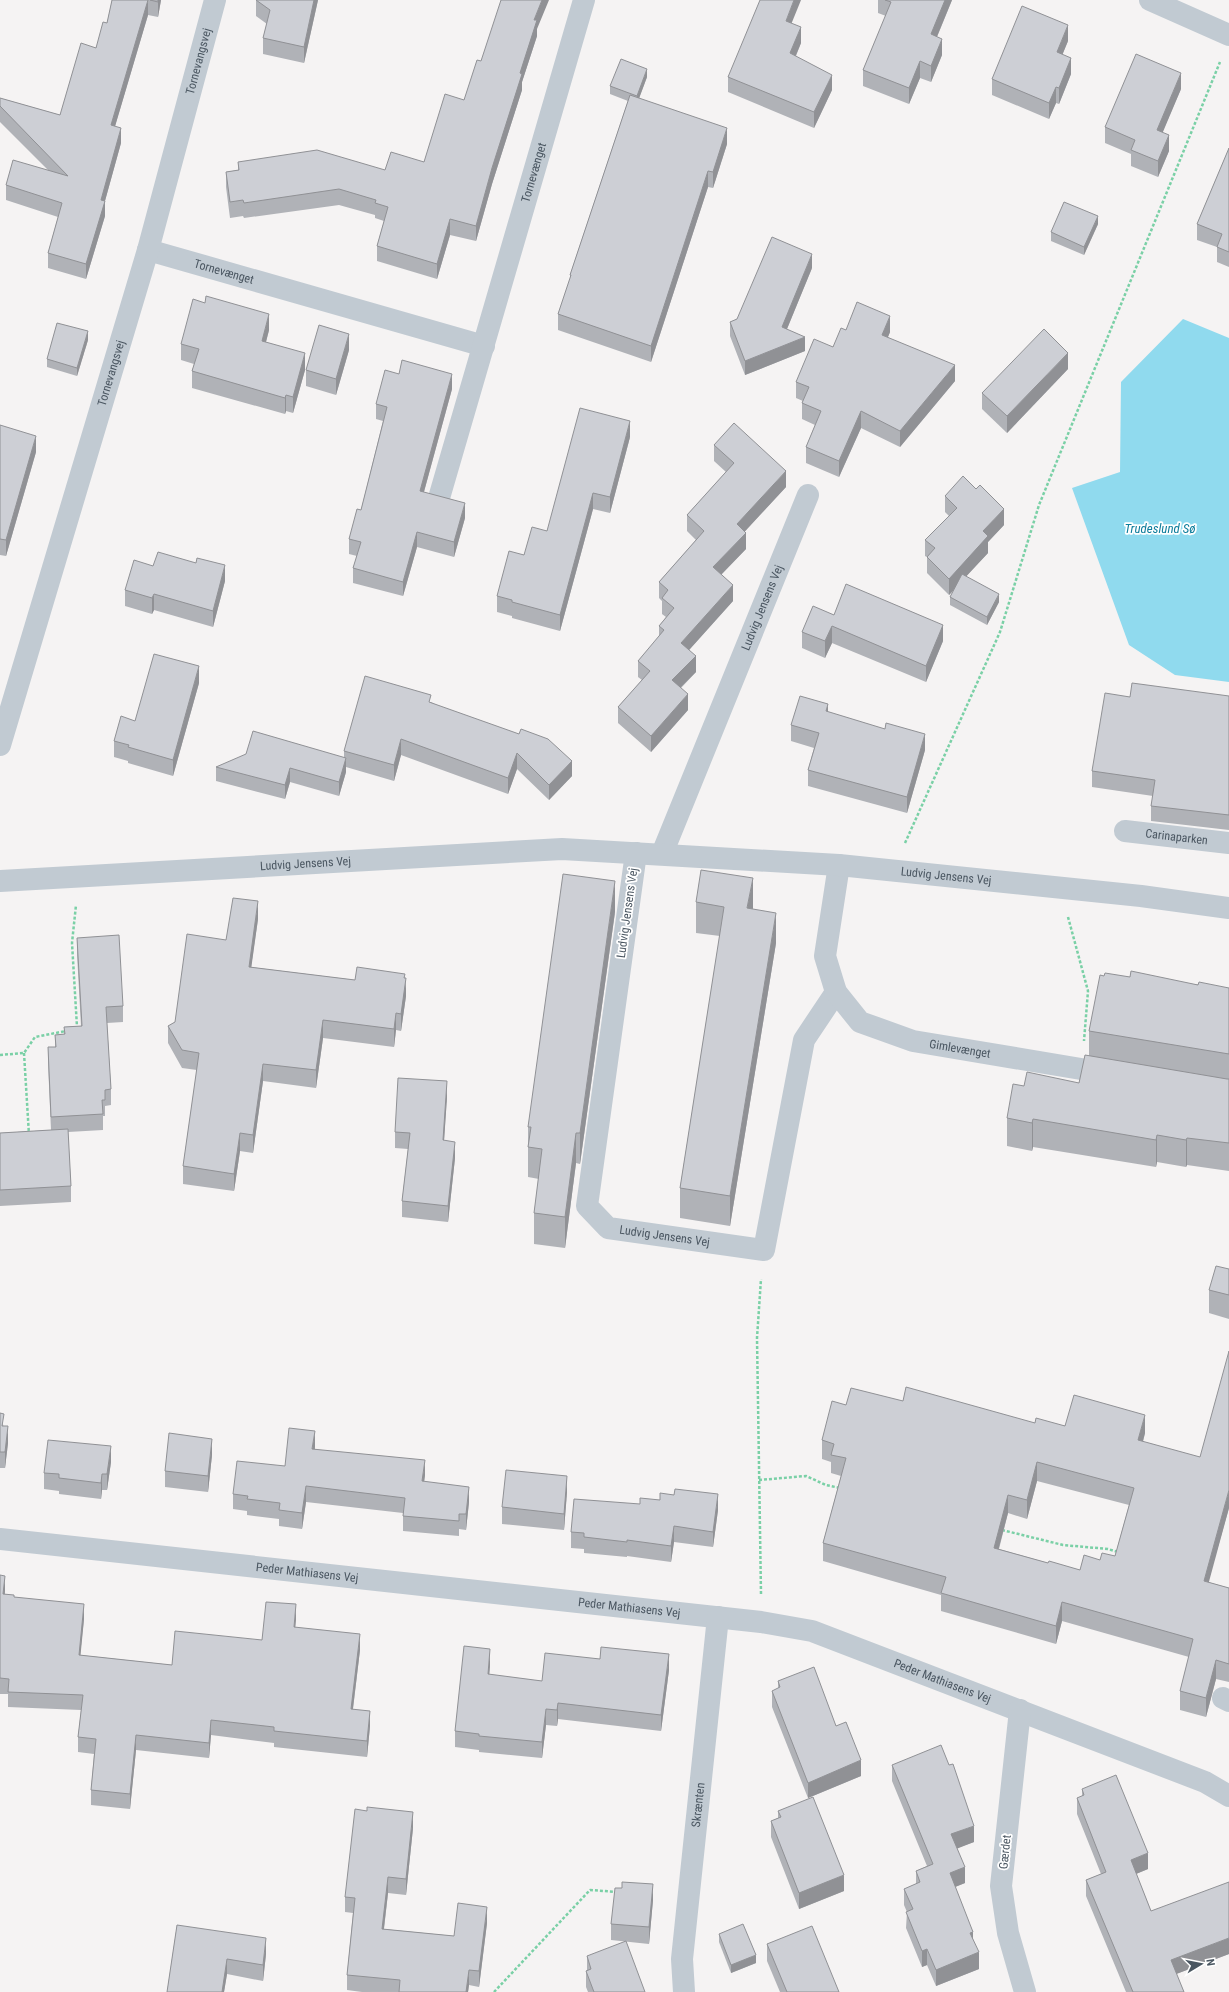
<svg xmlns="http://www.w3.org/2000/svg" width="1229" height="1992" font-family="'Roboto Condensed',sans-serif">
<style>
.water{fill:#90daee}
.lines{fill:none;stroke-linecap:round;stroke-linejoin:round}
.path{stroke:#7ad0a6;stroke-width:2.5;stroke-dasharray:3 2;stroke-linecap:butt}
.minor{stroke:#c1cad2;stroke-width:22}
.tertiary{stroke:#c1cad2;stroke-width:22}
.wall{fill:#b0b2b7;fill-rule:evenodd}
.shaded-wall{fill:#909195}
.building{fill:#cdcfd5;stroke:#909195;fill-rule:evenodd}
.labels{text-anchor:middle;stroke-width:3.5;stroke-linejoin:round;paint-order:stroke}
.street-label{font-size:12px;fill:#4a5661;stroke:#fff}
.water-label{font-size:13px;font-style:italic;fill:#0c7c9b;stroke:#fff}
</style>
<rect width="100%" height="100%" fill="#f5f3f3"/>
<path class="water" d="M1183 319 1229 338V682L1175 675 1129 645 1072 488 1120 472 1121 382Z"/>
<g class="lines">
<g class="path">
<path d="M905 843 1000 632 1039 505 1220 62"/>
<path d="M1068 917 1088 991 1084 1041"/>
<path d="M75 1028 77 1027 72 943 76 905"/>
<path d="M24 1053 29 1135"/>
<path d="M0 1055 24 1053 35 1037 66 1031"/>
<path d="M759 1480 806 1476 826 1485 840 1488"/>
<path d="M1002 1530 1063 1545 1108 1549 1118 1552"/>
<path d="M761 1594 757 1338 761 1279"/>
<path d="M494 1992 590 1890 618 1892"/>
</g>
<g class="minor">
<path d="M1150 0 1229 35"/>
<path id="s1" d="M148 250 484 346"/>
<path id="s2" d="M439 498 584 0"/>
<path id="s3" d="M0 745 148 250 215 0"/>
<path id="s4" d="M1125 831 1229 843"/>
<path id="s5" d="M636 853 587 1206 608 1228 764 1250 804 1040 836 992"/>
<path id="s6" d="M662 854 808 495"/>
<path id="s7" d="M839 865 825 956 836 992 860 1022 913 1041 1111 1074"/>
<path id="s8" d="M0 1539 761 1622 812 1631 1205 1782 1229 1796"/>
<path d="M1223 1698 1229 1701"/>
<path d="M1020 1710 1001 1886 1008 1933 1025 1992"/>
<path id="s9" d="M684 1992 682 1959 718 1617"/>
</g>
<path class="tertiary" id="s10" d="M0 881 562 849 839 865 1141 896 1229 908"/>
</g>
<g class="wall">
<path d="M112 0H161L158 17 148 15 115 126 121 143 105 201V216L86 279 48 268V253L58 217 6 200V185L48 170 0 122V98L60 115 96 48 107 23Z"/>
<path d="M256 0H318L304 63 263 54V38L267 24 256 16Z"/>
<path d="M878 0H952L937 37 942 55 931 82 920 78 909 104 863 86V70L886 16 878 13Z"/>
<path d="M791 23 801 43 796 56 832 90 814 128 728 92V77Z"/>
<path d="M537 29V36L522 82V90L492 184 476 241 450 235 437 279 377 261V246L384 221 375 218V215L339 205 244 218 243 216 230 218 226 187V172L238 170V162L385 170 424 162 464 100 481 61Z"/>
<path d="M1068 41 1062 55 1071 74 1059 104 1056 103 1049 119 992 95V79Z"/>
<path d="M647 77 639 98 727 144 713 188 708 187 651 362 558 330V314L570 280V275L628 101 610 94V86Z"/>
<path d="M1181 89 1162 133 1169 151 1158 177 1131 166V154L1105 143V127Z"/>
<path d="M1229 148V267L1217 262V247L1197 240V224Z"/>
<path d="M1098 224 1084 255 1051 241V232Z"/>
<path d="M812 268 787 329 805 351 745 375 730 336V322L737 319Z"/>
<path d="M269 330 266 342 305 370 293 413 286 411 285 414 192 388V371L194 364 181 360V344Z"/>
<path d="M846 330 890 332 888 337 955 381 900 447 861 428 839 477 806 463V447L815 425 802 419V403L803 401 796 398V382L833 347Z"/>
<path d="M88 340 77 376 47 367V359Z"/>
<path d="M349 350 336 395 306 386V370Z"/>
<path d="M1068 369 1007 433 982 409V393Z"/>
<path d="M452 389 424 492 465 518 454 557 417 547 403 596 353 583V568L357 556 349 554V539L361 510 383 421 376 419V404Z"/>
<path d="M0 425 36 452 6 556 0 555Z"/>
<path d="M630 437 610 513 593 509 560 631 512 618V616L497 612V596L524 555 547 531Z"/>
<path d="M714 445 786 487 745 531 746 549 721 575 733 601 689 650 696 672 681 688 688 710 651 752 618 723V707L642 680 638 677V661L659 637V626L666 617 662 614V601L659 598V582L696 540 687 531V515L726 472 714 461Z"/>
<path d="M945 496 1004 525 988 542V553L966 576 999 602 987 625 950 605V597L954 590 949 595 927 573V557L925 556V540L949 516 945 512Z"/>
<path d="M196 563 225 581 213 627 154 610 152 614 125 606V590L153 566Z"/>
<path d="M834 615 943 641 926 682 832 643 825 658 802 648V632Z"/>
<path d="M199 683 173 776 128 763V761L114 757V741L135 721Z"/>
<path d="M1229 696V830L1151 821V806L1153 796 1092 787V771L1130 697Z"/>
<path d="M431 702 572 776 549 800 517 769 508 794 401 755 394 781 346 767V772L339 796 290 782 285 799 216 781V767L344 757V751Z"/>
<path d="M828 712 925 750 907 813 808 786V770L814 748 791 741V725Z"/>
<path d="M696 902 752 909 776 943 730 1226 680 1218V1188L720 936 696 933Z"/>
<path d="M615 912 580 1164 576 1163 565 1248 534 1244V1213L539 1179 528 1177V1127Z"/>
<path d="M258 919 251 967 355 980 405 978 406 996 401 1031 396 1030 394 1047 323 1038 316 1088 263 1081 253 1153 240 1151 234 1191 183 1184V1166L197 1070 182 1068 168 1043V1026L175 1022 226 940Z"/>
<path d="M77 938 123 1006V1022L107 1023 111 1089V1105L105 1106V1116H103V1130L68 1132 71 1186V1202L0 1206V1133L51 1130 48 1063V1047H55V1035L64 1034V1027L81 1026 77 954Z"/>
<path d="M1104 976 1130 977 1229 988V1171L1187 1165 1186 1167 1157 1162 1156 1167 1033 1147 1032 1151 1007 1146V1118L1024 1086 1079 1083 1089 1056V1031Z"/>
<path d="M447 1097 444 1140 455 1158 448 1222 402 1217V1201L408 1149 395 1148V1132Z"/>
<path d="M1229 1269V1319L1209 1313V1290Z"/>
<path d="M903 1401 1035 1423 1145 1433 1143 1442 1229 1508 1208 1582 1229 1588V1682L1216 1679 1206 1717 1180 1710V1691L1189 1657 1062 1621 1056 1644 941 1611V1595L823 1561V1543L841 1476 831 1473V1462L822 1459V1440L846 1405ZM1037 1481 1129 1505 1115 1556 1100 1560 1080 1570 1048 1563 999 1549 1008 1513 1027 1519Z"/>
<path d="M0 1413 8 1443 5 1468H0Z"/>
<path d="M315 1447V1449L425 1475 424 1482 469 1502 466 1530 459 1529V1536L403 1531V1513L306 1502 302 1529 279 1526V1519L247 1515V1511L233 1509V1494L285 1466Z"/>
<path d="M212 1455 208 1492 165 1487V1471Z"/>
<path d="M111 1462 107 1490H102L101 1499 59 1494V1491L44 1489V1473Z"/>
<path d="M567 1492 564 1530 502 1524V1507Z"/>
<path d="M640 1504 718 1510 713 1547 674 1542 671 1562 627 1556V1557L584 1553V1549L571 1548V1532Z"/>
<path d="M0 1575 5 1591V1594L84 1619 80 1655 172 1665 262 1640 296 1619 295 1627 360 1650 353 1709 370 1726 367 1757 274 1747V1743L211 1735 209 1758 136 1750 130 1809 91 1805V1790L94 1754 78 1752V1737L81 1710 8 1707V1694H0Z"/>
<path d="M490 1665 489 1675 542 1681 669 1670 661 1731 558 1719 557 1726 546 1725 542 1758 479 1752V1750L455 1747V1731Z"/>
<path d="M778 1681 836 1726 861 1776 808 1798 772 1707V1691L778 1689Z"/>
<path d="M892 1765 974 1842 957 1848 965 1883 955 1887 973 1939 979 1969 936 1986 927 1965 922 1967 906 1928 907 1912 904 1905V1889L916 1884V1871L927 1866 892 1781Z"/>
<path d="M1082 1789 1148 1869 1136 1874 1151 1911 1229 1954 1176 1974 1184 1992H1126L1086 1896V1880L1101 1874 1077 1814V1798L1082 1796Z"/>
<path d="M778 1811 844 1891 799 1909 771 1837V1821L778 1818Z"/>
<path d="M413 1828 406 1895 388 1893 384 1929 454 1936 487 1923 479 1987 469 1985 468 1992H362L347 1990V1975L353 1913 345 1912V1897Z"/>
<path d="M622 1888 653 1900 649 1944 611 1940V1924Z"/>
<path d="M177 1925 266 1954 263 1981 227 1974 224 1992H167Z"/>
<path d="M719 1934 756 1963 731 1973 719 1942Z"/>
<path d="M767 1944 839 1992H780L767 1961Z"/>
<path d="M587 1956 645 1992H588L586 1987V1971L587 1970Z"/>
</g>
<g class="shaded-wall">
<path d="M148 0V15L111 140V125Z"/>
<path d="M158 0H161L158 17Z"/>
<path d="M314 0H318L304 63V47Z"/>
<path d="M542 0H549L537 29V36L522 82V90L492 184 476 241V226L492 168 520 73 534 20Z"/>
<path d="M794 0H801L786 37V21Z"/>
<path d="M945 0H952L931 51V34Z"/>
<path d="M1068 25V41L1057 68V52Z"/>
<path d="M801 27V43L790 69V53Z"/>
<path d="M942 39V55L931 82V66Z"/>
<path d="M1071 58V74L1059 104V88Z"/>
<path d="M920 61V78L909 104V88Z"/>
<path d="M647 69V77L637 104V96Z"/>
<path d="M1181 73V89L1157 146V130Z"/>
<path d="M832 75V90L814 128V112Z"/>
<path d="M1056 87V103L1049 119V103Z"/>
<path d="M121 128V143L103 208 105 201V216L86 279V264L101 200Z"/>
<path d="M727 128V144L713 188V172Z"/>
<path d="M1169 135V151L1158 177V161Z"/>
<path d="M708 171V187L651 362V346Z"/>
<path d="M1098 216V224L1084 255V247Z"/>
<path d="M450 219V235L437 279V264Z"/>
<path d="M812 254V268L782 341V327Z"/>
<path d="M269 314V330L262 357V341Z"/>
<path d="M890 316V332L882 351V335Z"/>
<path d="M88 331V340L77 376V368Z"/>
<path d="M349 334V350L336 395V379Z"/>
<path d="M805 337V351L745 375V361Z"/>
<path d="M305 353V370L293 413V397Z"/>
<path d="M1068 353V369L1007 433V416Z"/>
<path d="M955 365V381L900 447V431Z"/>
<path d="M452 374V389L420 506V491Z"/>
<path d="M286 395V411L285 414V398Z"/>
<path d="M861 411V428L839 477V461Z"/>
<path d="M630 421V437L610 513V497Z"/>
<path d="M36 436V452L6 556V540Z"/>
<path d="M786 471V487L737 540V524Z"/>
<path d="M593 493V509L560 631V615Z"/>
<path d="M465 503V518L454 557V542Z"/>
<path d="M1004 509V525L988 542V553L949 595V579L983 531Z"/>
<path d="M417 532V547L403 596V582Z"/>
<path d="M746 533V549L713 583V567Z"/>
<path d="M225 565V581L213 627V611Z"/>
<path d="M733 585V601L681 659V643Z"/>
<path d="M154 594V610L152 614V598Z"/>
<path d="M999 594V602L987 625V617Z"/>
<path d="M943 625V641L926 682V666Z"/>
<path d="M832 626V643L825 658V641Z"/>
<path d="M696 656V672L672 696V680Z"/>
<path d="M199 666V683L173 776V760Z"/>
<path d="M688 694V710L651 752V736Z"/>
<path d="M828 704V720L826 711Z"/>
<path d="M925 734V750L907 813V797Z"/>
<path d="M401 739V755L394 781V765Z"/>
<path d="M517 753V769L508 794V778Z"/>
<path d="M346 758V772L339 796V782Z"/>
<path d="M572 761V776L549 800V785Z"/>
<path d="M290 768V782L285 799V785Z"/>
<path d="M753 878V908L747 938V908Z"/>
<path d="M615 881V912L580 1164V1133Z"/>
<path d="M258 901V919L249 984V967Z"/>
<path d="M776 913V943L730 1226V1196Z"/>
<path d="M405 974V989L406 978V996L401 1031V1014Z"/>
<path d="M396 1013V1030L394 1047V1029Z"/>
<path d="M323 1020V1038L316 1088V1070Z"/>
<path d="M263 1064V1081L253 1153V1135Z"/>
<path d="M447 1081V1097L443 1156V1140Z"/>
<path d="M1033 1119V1147L1032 1151V1123Z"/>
<path d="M240 1133V1151L234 1191V1174Z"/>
<path d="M576 1133V1163L565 1248V1217Z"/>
<path d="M1157 1135V1162L1156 1167V1140Z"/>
<path d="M1187 1138V1165L1186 1167V1140Z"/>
<path d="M455 1142V1158L448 1222V1206Z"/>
<path d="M1145 1415V1433L1138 1459V1440Z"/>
<path d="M8 1426V1443L5 1468V1452Z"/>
<path d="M315 1431V1447L312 1465V1449Z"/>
<path d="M212 1439V1455L208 1492V1476Z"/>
<path d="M111 1446V1462L107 1490V1474Z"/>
<path d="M425 1460V1475L422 1497V1481Z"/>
<path d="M1037 1462V1481L1027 1519V1500Z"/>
<path d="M102 1474V1490L101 1499V1483Z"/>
<path d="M567 1476V1492L564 1530V1514Z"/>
<path d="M306 1486V1502L302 1529V1513Z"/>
<path d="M469 1487V1502L466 1530V1514Z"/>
<path d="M1229 1490V1508L1204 1600V1581Z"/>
<path d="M718 1494V1510L713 1547V1532Z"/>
<path d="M1008 1495V1513L994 1566V1548Z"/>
<path d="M674 1526V1542L671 1562V1546Z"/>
<path d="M5 1576V1591L3 1609V1594Z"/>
<path d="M1062 1602V1621L1056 1644V1626Z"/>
<path d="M84 1604V1619L79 1671V1655Z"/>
<path d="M296 1604V1619L294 1642V1627Z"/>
<path d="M360 1634V1650L351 1724V1709Z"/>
<path d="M490 1649V1665L488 1691V1674Z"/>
<path d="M669 1654V1670L661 1731V1715Z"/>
<path d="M1216 1660V1679L1206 1717V1698Z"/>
<path d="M558 1703V1719L557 1726V1710Z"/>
<path d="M546 1709V1725L542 1758V1742Z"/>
<path d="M370 1711V1726L367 1757V1741Z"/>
<path d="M211 1720V1735L209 1758V1743Z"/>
<path d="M136 1735V1750L130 1809V1794Z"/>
<path d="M861 1760V1776L808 1798V1783Z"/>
<path d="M413 1812V1828L406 1895V1879Z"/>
<path d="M974 1826V1842L951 1851V1834Z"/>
<path d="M1148 1853V1869L1131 1876V1860Z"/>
<path d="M965 1867V1883L950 1889V1873Z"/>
<path d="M844 1875V1891L799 1909V1893Z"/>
<path d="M388 1877V1893L382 1944V1929Z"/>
<path d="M653 1884V1900L649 1944V1927Z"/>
<path d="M487 1907V1923L479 1987V1971Z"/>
<path d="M973 1932V1948L970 1933Z"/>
<path d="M266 1938V1954L263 1981V1965Z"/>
<path d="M1229 1938V1954L1171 1976V1960Z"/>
<path d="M927 1949V1965L922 1967V1951Z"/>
<path d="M979 1952V1969L936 1986V1970Z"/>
<path d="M756 1955V1963L731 1973V1965Z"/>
<path d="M227 1959V1974L224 1992H222Z"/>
<path d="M469 1970V1985L468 1992H466Z"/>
</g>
<g class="building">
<path d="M112 0H148L111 125 121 128 101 200 105 201 86 264 48 253 62 203 6 185 13 160 68 176 0 106V98L60 115 81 43 96 48 103 22 107 23Z"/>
<path d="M150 0H158V2Z"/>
<path d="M256 0H314L304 47 263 38 270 10Z"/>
<path d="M501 0H542L534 20H537L520 73 522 74 492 168 476 226 450 219 437 264 377 246 388 207 375 203 376 200 339 189 244 203 243 200 230 202 226 172 239 170 238 162 317 150 385 170 391 152 424 162 445 94 464 100 477 60 481 61Z"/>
<path d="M760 0H794L786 21 801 27 790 53 832 75 814 112 728 77Z"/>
<path d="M885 0H945L931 34 942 39 931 66 920 61 909 88 863 70 891 2Z"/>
<path d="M1022 6 1068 25 1057 52 1071 58 1059 88 1056 87 1049 103 992 79Z"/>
<path d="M1136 54 1181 73 1157 130 1169 135 1158 161 1131 150 1135 140 1105 127Z"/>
<path d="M621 59 647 69 637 96 610 86Z"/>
<path d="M630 95 727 128 713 172 708 171 651 346 558 314 571 275H570Z"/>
<path d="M1229 148V252L1217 247 1222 234 1197 224Z"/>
<path d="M1064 202 1098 216 1084 247 1051 232Z"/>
<path d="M772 237 812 254 782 327 805 337 745 361 730 322 737 319Z"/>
<path d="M206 296 269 314 262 341 305 353 293 397 286 395 285 398 192 371 199 349 181 344 193 299 205 303Z"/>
<path d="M857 302 890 316 882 335 955 365 900 431 861 411 839 461 806 447 821 411 802 403 809 387 796 382 814 339 833 347 841 328 846 330Z"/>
<path d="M57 323 88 331 77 368 47 359Z"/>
<path d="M319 325 349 334 336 379 306 370Z"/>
<path d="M1044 329 1068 353 1007 416 982 393Z"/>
<path d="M402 360 452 374 420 491 465 503 454 542 417 532 403 582 353 568 361 542 349 539 357 509 361 510 387 407 376 404 385 370 399 374Z"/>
<path d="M580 408 630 421 610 497 593 493 560 615 512 602V600L497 596 509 551 524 555 532 527 547 531Z"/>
<path d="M734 423 786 471 737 524 746 533 713 567 733 585 681 643 696 656 672 680 688 694 651 736 618 707 650 671 638 661 664 630 659 626 674 608 662 598 668 590 659 582 704 531 687 515 734 463 714 445Z"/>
<path d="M0 425 36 436 6 540 0 539Z"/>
<path d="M963 476 976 489 980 485 1004 509 983 531 988 536 949 579 927 557 935 548 925 540 957 508 945 496Z"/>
<path d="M158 552 196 563 197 558 225 565 213 611 154 594 152 598 125 590 134 560 153 566Z"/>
<path d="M962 574 999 594 987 617 950 597Z"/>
<path d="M846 584 943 625 926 666 832 626 825 641 802 632 813 606 834 615Z"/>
<path d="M154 654 199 666 173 760 128 747 129 745 114 741 121 716 135 721Z"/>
<path d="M365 676 431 695 429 702 519 734 521 729 548 739 572 761 549 785 517 753 508 778 401 739 394 765 344 751Z"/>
<path d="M1132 683 1229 696V815L1151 806 1155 780 1092 771 1105 693 1130 697Z"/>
<path d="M800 696 828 704 826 711 885 729 886 723 925 734 907 797 808 770 819 733 791 725Z"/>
<path d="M253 731 346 758 339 782 290 768 285 785 216 767 246 754Z"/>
<path d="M701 870 753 878 747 908 776 913 730 1196 680 1188 724 907 696 902Z"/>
<path d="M563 874 615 881 580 1133H576L565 1217 534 1213 542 1149 528 1147 531 1127H528Z"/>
<path d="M233 898 258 901 249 967 355 980 357 967 405 974 404 978H406L401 1014 396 1013 394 1029 323 1020 316 1070 263 1064 253 1135 240 1133 234 1174 183 1166 199 1053 182 1050 168 1026 175 1022 187 934 226 940Z"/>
<path d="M119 935 123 1006 106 1007 111 1089 105 1090V1100H102L103 1114 51 1117 48 1047H56L55 1035 65 1034 64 1027 82 1026 77 938Z"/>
<path d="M1131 971 1198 985 1199 982 1229 988V1054L1089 1031 1100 975 1104 976 1105 973 1130 977Z"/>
<path d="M1085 1055 1227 1079H1229V1143L1187 1138 1186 1140 1157 1135 1156 1140 1033 1119 1032 1123 1007 1118 1013 1084 1024 1086 1027 1072 1079 1083Z"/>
<path d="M398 1078 447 1081 443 1140 455 1142 448 1206 402 1201 410 1133 395 1132Z"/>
<path d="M68 1129 71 1186 0 1190V1133Z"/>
<path d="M1216 1266 1229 1269V1295L1209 1290Z"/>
<path d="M1229 1351V1490L1204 1581 1229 1588V1664L1216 1660 1206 1698 1180 1691 1193 1639 1062 1602 1056 1626 941 1593 946 1577 823 1543 846 1458 831 1455 834 1444 822 1440 832 1401 846 1405 851 1388 903 1401 906 1387 1035 1423 1036 1418 1065 1426 1074 1395 1145 1415 1138 1440 1200 1457ZM1037 1462 1134 1488 1115 1556 1102 1553 1100 1560 1084 1555 1080 1570 1049 1561 1048 1563 994 1548 1008 1495 1027 1500Z"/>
<path d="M0 1413 4 1414 2 1426H8L5 1452H0Z"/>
<path d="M289 1428 315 1431 312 1449 425 1460 422 1481 469 1487 466 1514H459V1521L403 1516 405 1498 306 1486 302 1513 279 1510 280 1503 247 1499 248 1496 233 1494 237 1461 285 1466Z"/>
<path d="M169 1433 212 1439 208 1476 165 1471Z"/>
<path d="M48 1440 111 1446 107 1474H102L101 1483 59 1478V1474L44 1473Z"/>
<path d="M506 1470 567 1476 564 1514 502 1507Z"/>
<path d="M675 1489 718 1494 713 1532 674 1526 671 1546 627 1540V1542L584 1537V1533L571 1532 574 1499 640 1504V1498L660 1500V1493L674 1495Z"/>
<path d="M0 1575 5 1576 3 1594 14 1595V1597L84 1604 79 1655 172 1665 175 1631 262 1640 266 1602 296 1604 294 1627 360 1634 351 1709 370 1711 367 1741 274 1731V1727L211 1720 209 1743 136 1735 130 1794 91 1790 96 1739 78 1737 83 1695 8 1692 9 1679 0 1678Z"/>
<path d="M464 1646 490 1649 488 1674 542 1681 545 1653 600 1659 601 1647 669 1654 661 1715 558 1703 557 1710 546 1709 542 1742 479 1736V1734L455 1731Z"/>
<path d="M814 1667 836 1726 846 1722 861 1760 808 1783 772 1691 780 1687 778 1681Z"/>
<path d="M941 1745 949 1765 953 1764 974 1826 951 1834 965 1867 950 1873 973 1932 970 1933 979 1952 936 1970 927 1949 922 1951 906 1912 913 1909 904 1889 920 1882 916 1871 933 1864 892 1765Z"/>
<path d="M1116 1775 1148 1853 1131 1860 1151 1911 1229 1882V1938L1171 1960 1184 1992H1133L1086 1880 1106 1872 1077 1798 1084 1795 1082 1789Z"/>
<path d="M813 1797 844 1875 799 1893 771 1821 781 1817 778 1811Z"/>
<path d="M367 1807 413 1812 406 1879 388 1877 382 1929 454 1936 458 1903 487 1907 479 1971 469 1970 466 1992H399L400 1980 347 1975 355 1898 345 1897 355 1809 367 1811Z"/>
<path d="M622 1882 653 1884 649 1927 611 1924 615 1888H622Z"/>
<path d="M743 1924 756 1955 731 1965 719 1934Z"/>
<path d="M177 1925 266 1938 263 1965 227 1959 222 1992H167Z"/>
<path d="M812 1926 839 1992H787L767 1944Z"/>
<path d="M626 1941 645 1992H594L586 1971 591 1969 587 1956Z"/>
</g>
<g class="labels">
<g class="street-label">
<text dy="4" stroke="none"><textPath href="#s3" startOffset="712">Tornevangsvej</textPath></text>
<text dy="4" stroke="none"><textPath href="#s2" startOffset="339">Tornevænget</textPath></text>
<text dy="4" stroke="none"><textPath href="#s1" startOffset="79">Tornevænget</textPath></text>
<text dy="4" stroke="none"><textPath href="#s3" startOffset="388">Tornevangsvej</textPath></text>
<text dy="4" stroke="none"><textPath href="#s6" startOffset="266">Ludvig Jensens Vej</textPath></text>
<text dy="4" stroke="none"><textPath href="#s4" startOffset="52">Carinaparken</textPath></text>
<text dy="4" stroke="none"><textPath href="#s10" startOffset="306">Ludvig Jensens Vej</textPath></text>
<text dy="4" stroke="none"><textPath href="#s10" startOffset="948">Ludvig Jensens Vej</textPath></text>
<text transform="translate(627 913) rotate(-82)" y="4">Ludvig Jensens Vej</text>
<text dy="4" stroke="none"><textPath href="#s7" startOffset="272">Gimlevænget</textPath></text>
<text dy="4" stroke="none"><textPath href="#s5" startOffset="444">Ludvig Jensens Vej</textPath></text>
<text dy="4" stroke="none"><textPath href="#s8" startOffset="309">Peder Mathiasens Vej</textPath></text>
<text dy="4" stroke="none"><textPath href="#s8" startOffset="633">Peder Mathiasens Vej</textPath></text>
<text dy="4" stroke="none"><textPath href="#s8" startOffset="957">Peder Mathiasens Vej</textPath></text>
<text dy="4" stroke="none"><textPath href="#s9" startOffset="188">Skrænten</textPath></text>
<text transform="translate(1005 1852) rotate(-84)" y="4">Gærdet</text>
</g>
<g class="water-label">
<text x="1160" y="533">Trudeslund Sø</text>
</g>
</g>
<g transform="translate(1201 1964) rotate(80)" stroke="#ffffff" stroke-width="3" paint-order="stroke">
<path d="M0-3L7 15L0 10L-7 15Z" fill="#4a5661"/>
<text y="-6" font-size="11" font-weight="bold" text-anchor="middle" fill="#4a5661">N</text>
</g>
</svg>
